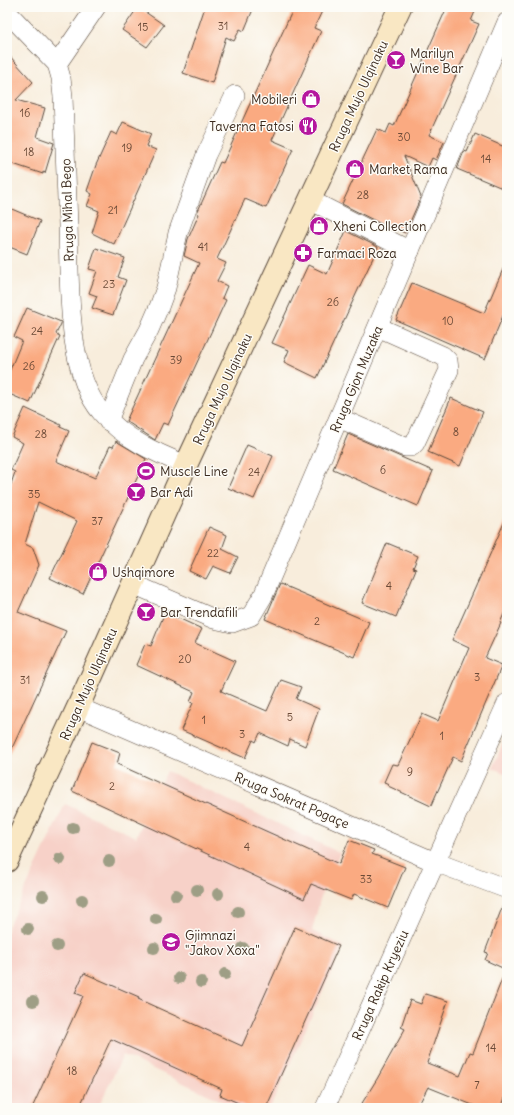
<svg xmlns="http://www.w3.org/2000/svg" width="514" height="1115" font-family="Delius,sans-serif">
<style>
.built{fill:#f7d1c8}
.building{fill:#faaa81}
.lines{fill:none;stroke-linecap:round;stroke-linejoin:round}
.minor-casing{stroke:#57473a;stroke-width:20}
.secondary-casing{stroke:#57473a;stroke-width:24}
.minor{stroke:#fff;stroke-width:19}
.secondary{stroke:#f9e7c3;stroke-width:22}
.tree{fill:#9e9e85}
.labels{text-anchor:middle;stroke-width:3;stroke-linejoin:round;paint-order:stroke}
.number-label{font-size:11px;fill:#6b4a37}
.poi-label{font-size:13px;fill:#3b2a1e;stroke:#fdfcf7;text-anchor:start}
.street-label{font-size:13px;fill:#3b2a1e;stroke:#fdfcf7}
</style>
<rect width="100%" height="100%" fill="#fdfcf7"/>
<filter id="ink" filterUnits="userSpaceOnUse"><feTurbulence type="fractalNoise" baseFrequency=".025" numOctaves="2"/><feDisplacementMap in="SourceGraphic" scale="8" xChannelSelector="R" yChannelSelector="G"/><feConvolveMatrix kernelMatrix="1 2 1 2 8 2 1 2 1" color-interpolation-filters="sRGB"/></filter>
<filter id="wash" filterUnits="userSpaceOnUse"><feTurbulence type="fractalNoise" baseFrequency=".012" numOctaves="4" result="noise"/><feDisplacementMap in="SourceGraphic" scale="16" xChannelSelector="R" yChannelSelector="G"/><feGaussianBlur stdDeviation="0.9" result="paint"/><feColorMatrix in="noise" values="0 0 0 0 0 0 0 0 0 0 0 0 0 0 0 0 0 1.4 0 .05"/><feComposite in="paint" operator="in"/></filter>
<g filter="url(#wash)">
<rect width="100%" height="100%" fill="#f8eddc"/>
<g class="built">
<path d="M507 734V774L492 768Z"/>
<path d="M167 771 340 853 321 896 312 931 343 946 270 1108H237L123 1055 98 1108H7V929L65 804 136 837Z"/>
</g>
<g id="blocks">
<g class="building">
<path d="M138 7 164 25 147 47 122 30Z"/>
<path d="M205 7H254L244 31 240 29 234 41 226 37 212 83 183 73Z"/>
<path d="M294 7H324L314 28 321 31 272 140 293 149 266 208 245 199 217 259 226 263 217 281 227 286 222 298 226 300 168 425 163 423 155 440 126 421 199 263 184 256 188 239 199 214 197 213 220 162 223 163Z"/>
<path d="M447 7H477L471 21 479 24 429 135 444 142 436 160 432 158 428 167 404 156 421 197 405 233 388 226 387 227 342 204 377 129 386 133 390 124 394 126Z"/>
<path d="M7 53 33 82 16 100 45 108 37 137 54 143 45 173 43 172V174L7 162Z"/>
<path d="M123 122 151 134 146 146 156 150 114 244 92 233 99 211 87 206 92 194 87 191 96 165 111 132 117 135Z"/>
<path d="M475 134 507 148V190L457 169 464 151 467 152Z"/>
<path d="M7 207 40 221 27 254 7 246Z"/>
<path d="M346 231 378 247 317 378 284 362 289 350 272 343 308 265 327 274Z"/>
<path d="M96 248 125 258 118 277 126 280 113 315 92 308 97 296 89 293 97 271 89 269Z"/>
<path d="M507 260V306L485 359 396 320 412 283 484 313Z"/>
<path d="M27 308 61 322V324L56 334 60 336 30 403 7 393V377L22 341 14 337Z"/>
<path d="M451 398 483 412 460 466 428 452Z"/>
<path d="M25 408 61 425 60 427 69 431 56 461 95 478 110 446 113 447 116 441 146 459 83 594 50 578 77 521 38 502 25 544 33 548 39 565 18 612 66 631 7 759V496L15 472 11 470 23 443 12 437Z"/>
<path d="M348 434 433 471 418 506 333 469Z"/>
<path d="M247 445 273 456 254 499 228 488Z"/>
<path d="M507 516V607L500 623H501L485 658 502 665 461 761 453 757 431 806 388 786 389 784 384 782 392 764 398 765 422 714 438 721 469 648 452 640Z"/>
<path d="M209 527 227 535 222 549 238 557 230 573 213 566 206 579 189 571Z"/>
<path d="M387 543 418 556 413 568 416 569 396 617 362 603Z"/>
<path d="M280 584 369 622 354 657 265 619Z"/>
<path d="M165 612 202 629 195 643 235 661 221 691 267 711 281 680 301 687 296 699 319 709 305 746 290 739 288 746 260 733 256 742 253 740 245 758 181 730 193 703 190 702 194 692 136 665 145 644 151 646Z"/>
<path d="M92 742 120 753 117 764 339 864 349 840 374 850 372 854 405 867 388 908 354 894 351 900 311 884 304 899 72 791Z"/>
<path d="M505 900H507V970L485 960 488 953 485 952Z"/>
<path d="M295 927 339 946 266 1108H250L220 1095 222 1089 111 1039 79 1108H32L83 996 75 993 84 973 139 997 138 999 242 1046Z"/>
<path d="M506 969 507 970V1093L501 1108H480L428 1087 417 1108H359L377 1079 405 1029 401 1027 410 1000 421 1004 425 994 448 1001 427 1063 460 1076 470 1052 473 1053Z"/>
</g>
</g>
</g>
<g filter="url(#ink)">
<use href="#blocks" fill-opacity="0" stroke="#57473a" stroke-width="1"/>
<g class="lines">
<g class="minor-casing">
<g id="minor">
<path d="M7 12 57 64 61 78 63 97C65 140 66 182 68 225 70 278 65 371 102 413 124 439 156 453 186 465"/>
<path d="M57 64 96 7"/>
<path d="M310 200 410 251"/>
<path d="M339 418 405 447H411L415 443 449 370 448 361 443 356 378 327"/>
<path d="M108 421 133 359 149 330 159 307 166 288 178 233 206 155 235 95"/>
<path d="M133 584 214 619 232 623 251 616 263 596 507 22"/>
<path d="M78 707 435 862 507 889"/>
<path d="M325 1108 507 703"/>
</g>
</g>
<g class="secondary-casing">
<path id="secondary" d="M7 861 78 707 186 465 400 7"/>
</g>
<use href="#minor" class="minor"/>
<use href="#secondary" class="secondary"/>
</g>
<g class="tree">
<circle cx="73" cy="828" r="6"/>
<circle cx="60" cy="859" r="6"/>
<circle cx="109" cy="861" r="6"/>
<circle cx="197" cy="890" r="6"/>
<circle cx="218" cy="894" r="6"/>
<circle cx="176" cy="895" r="6"/>
<circle cx="43" cy="896" r="6"/>
<circle cx="82" cy="900" r="6"/>
<circle cx="238" cy="912" r="6"/>
<circle cx="156" cy="919" r="6"/>
<circle cx="28" cy="929" r="6"/>
<circle cx="57" cy="946" r="6"/>
<circle cx="154" cy="948" r="6"/>
<circle cx="243" cy="948" r="6"/>
<circle cx="225" cy="974" r="6"/>
<circle cx="179" cy="978" r="6"/>
<circle cx="201" cy="982" r="6"/>
<circle cx="33" cy="1001" r="6"/>
</g>
</g>
<defs>
<g id="bar-disc" transform="scale(1)"><circle r="9.5" fill="#b5179e" stroke="#fdfcf7"/><path d="M-6-5H6L.8 .8V4.5H3.5V6h-7V4.5H-.8V.8Z" fill="#fff"/></g>
<g id="shop-disc" transform="scale(1)"><circle r="9.5" fill="#b5179e" stroke="#fdfcf7"/><path d="M-5-2.5h2.3a2.7 3.5 0 0 1 5.4 0H5L5.5 6h-11ZM-1.5-2.5h3a1.5 2.3 0 0 0-3 0Z" fill="#fff"/></g>
<g id="restaurant-disc" transform="scale(1)"><circle r="9.5" fill="#b5179e" stroke="#fdfcf7"/><path d="M-5-6h1v4h1v-4h1v4h1v-4h1v5L-1.5 .5V6h-2V.5L-5-1ZM5-6V6H3V1.5H1.5Q1.5-4 5-6Z" fill="#fff"/></g>
<g id="pharmacy-disc" transform="scale(1)"><circle r="9.5" fill="#b5179e" stroke="#fdfcf7"/><path d="M-2-6h4v4h4v4h-4v4h-4v-4h-4v-4h4Z" fill="#fff"/></g>
<g id="stadium-disc" transform="scale(1)"><circle r="9.5" fill="#b5179e" stroke="#fdfcf7"/><path d="M0-5a6.5 5 0 1 0 0 10a6.5 5 0 1 0 0-10ZM-3.5-1.8h7v3.6h-7Z" fill="#fff"/></g>
<g id="school-disc" transform="scale(1)"><circle r="9.5" fill="#b5179e" stroke="#fdfcf7"/><path d="M0-5L7-2L0 1L-7-2ZM-4 1L0 2.5L4 1V4Q0 6-4 4Z" fill="#fff"/></g>
</defs>
<g fill-rule="evenodd">
<use href="#bar-disc" x="396" y="60"/>
<use href="#shop-disc" x="311" y="99"/>
<use href="#restaurant-disc" x="308" y="126"/>
<use href="#shop-disc" x="355" y="169"/>
<use href="#shop-disc" x="319" y="226"/>
<use href="#pharmacy-disc" x="303" y="253"/>
<use href="#stadium-disc" x="146" y="471"/>
<use href="#bar-disc" x="136" y="492"/>
<use href="#shop-disc" x="98" y="572"/>
<use href="#bar-disc" x="146" y="612"/>
<use href="#school-disc" x="171" y="942"/>
</g>
<g class="labels">
<g class="number-label">
<text x="223" y="30">31</text>
<text x="143" y="31">15</text>
<text x="25" y="117">16</text>
<text x="404" y="141">30</text>
<text x="127" y="152">19</text>
<text x="29" y="156">18</text>
<text x="486" y="163">14</text>
<text x="363" y="199">28</text>
<text x="113" y="214">21</text>
<text x="203" y="251">41</text>
<text x="109" y="288">23</text>
<text x="333" y="306">26</text>
<text x="448" y="325">10</text>
<text x="37" y="335">24</text>
<text x="176" y="364">39</text>
<text x="29" y="370">26</text>
<text x="456" y="436">8</text>
<text x="41" y="438">28</text>
<text x="383" y="474">6</text>
<text x="254" y="476">24</text>
<text x="34" y="498">35</text>
<text x="97" y="525">37</text>
<text x="213" y="557">22</text>
<text x="389" y="590">4</text>
<text x="317" y="625">2</text>
<text x="185" y="663">20</text>
<text x="477" y="681">3</text>
<text x="25" y="684">31</text>
<text x="290" y="721">5</text>
<text x="204" y="724">1</text>
<text x="242" y="738">3</text>
<text x="442" y="740">1</text>
<text x="410" y="776">9</text>
<text x="112" y="790">2</text>
<text x="247" y="851">4</text>
<text x="366" y="883">33</text>
<text x="491" y="1052">14</text>
<text x="72" y="1075">18</text>
<text x="477" y="1089">7</text>
</g>
<g class="poi-label">
<text x="410" y="58">Marilyn<tspan x="410" dy="15">Wine Bar</tspan></text>
<text x="297" y="104" text-anchor="end">Mobileri</text>
<text x="294" y="131" text-anchor="end">Taverna Fatosi</text>
<text x="369" y="174">Market Rama</text>
<text x="333" y="231">Xheni Collection</text>
<text x="317" y="258">Farmaci Roza</text>
<text x="160" y="476">Muscle Line</text>
<text x="150" y="497">Bar Adi</text>
<text x="112" y="577">Ushqimore</text>
<text x="160" y="617">Bar Trendafili</text>
<text x="185" y="940">Gjimnazi<tspan x="185" dy="15">"Jakov Xoxa"</tspan></text>
</g>
<g class="street-label">
<text transform="translate(358 96) rotate(-65)" y="5">Rruga Mujo Ulqinaku</text>
<text transform="translate(67 210) rotate(-92)" y="5">Rruga Mihal Bego</text>
<text transform="translate(356 379) rotate(-67)" y="5">Rruga Gjon Muzaka</text>
<text transform="translate(222 389) rotate(-65)" y="5">Rruga Mujo Ulqinaku</text>
<text transform="translate(88 684) rotate(-66)" y="5">Rruga Mujo Ulqinaku</text>
<text transform="translate(292 800) rotate(23)" y="5">Rruga Sokrat Pogaçe</text>
<text transform="translate(380 985) rotate(-66)" y="5">Rruga Rakip Kryeziu</text>
</g>
</g>
<rect width="514" height="1115" fill="none" stroke="#fdfcf7" stroke-width="24"/>
</svg>
